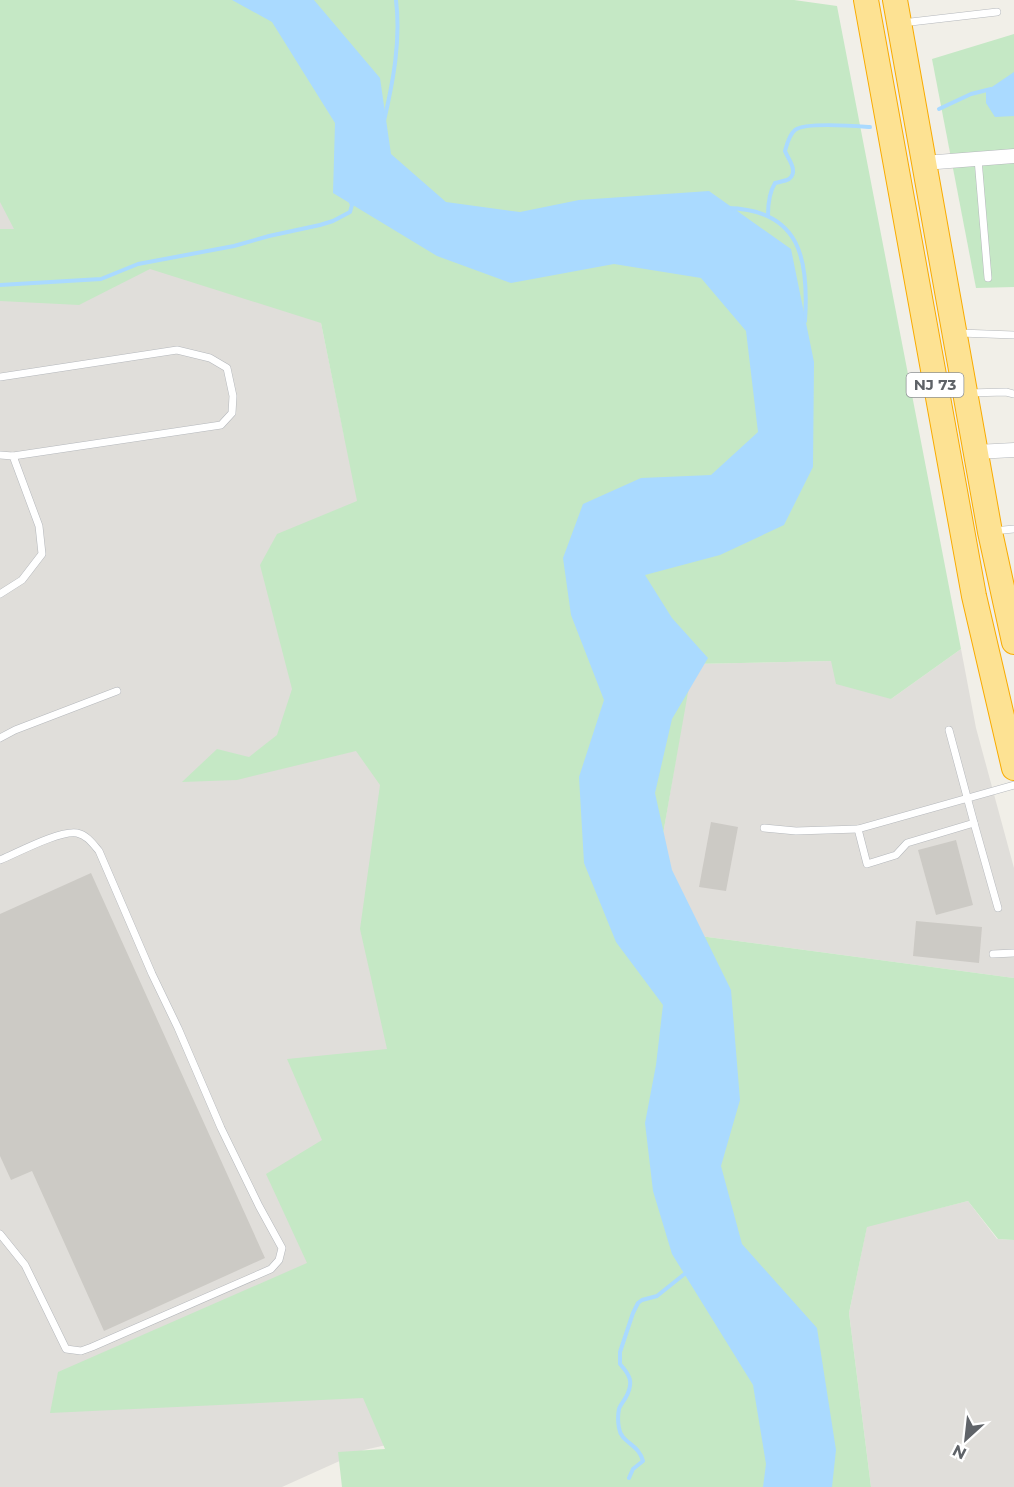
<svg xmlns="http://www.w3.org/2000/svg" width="1014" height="1487" font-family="Montserrat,sans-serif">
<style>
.industrial{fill:#e0deda}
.green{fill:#c5e8c5}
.water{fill:#aadaff}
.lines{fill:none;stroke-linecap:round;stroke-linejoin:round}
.stream{stroke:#aadaff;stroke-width:4}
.building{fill:#cccac5}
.lane-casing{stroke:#b5b8bc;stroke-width:8}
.street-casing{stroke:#b5b8bc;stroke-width:15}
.highway-casing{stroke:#f9ab00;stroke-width:26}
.lane{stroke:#fff;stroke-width:7}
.street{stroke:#fff;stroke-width:14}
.highway{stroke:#fde293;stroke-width:24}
.labels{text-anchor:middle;stroke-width:6;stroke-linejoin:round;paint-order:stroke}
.shield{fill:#fff;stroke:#8f9295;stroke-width:1.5}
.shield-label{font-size:15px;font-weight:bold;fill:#5f6368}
</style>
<rect width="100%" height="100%" fill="#f1efe8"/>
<g class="industrial">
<path d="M0 0H57L321 323 344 435 400 549 467 1427 364 1450 282 1487H0Z"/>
<path d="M961 649 976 728 1014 868V978L700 936 669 897 662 840 692 664 831 661 891 699Z"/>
<path d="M968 1201 997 1239 1014 1240V1487H871L849 1313 867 1226Z"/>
</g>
<g class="green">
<path d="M0 0H794L837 6 961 649 891 699 836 684 831 661 693 664 662 840 669 897 700 936 1014 978V1240L998 1239 968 1201 867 1227 849 1313 871 1487H342L338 1452 385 1449 363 1398 50 1413 58 1372 307 1263 266 1174 322 1140 287 1059 387 1049 360 929 380 785 356 751 237 780 182 782 217 749 249 757 277 735 292 689 260 565 277 534 357 501 321 323 150 269 79 305 0 301V229H14L0 202Z"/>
<path d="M1014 34V287L976 288 932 59Z"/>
</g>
<g class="water">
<path d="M232 0H314L380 78 391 154 446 202 520 212 579 200 709 191 791 249 814 362 813 467 784 525 720 555 645 575 672 618 708 658 672 719 655 793 672 870 731 990 740 1100 721 1166 742 1244 817 1328 836 1450 832 1487H763L766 1464 753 1385 672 1254 653 1191 645 1123 656 1065 663 1005 616 942 584 863 579 777 604 700 571 615 563 558 583 504 641 478 711 475 758 432 746 331 701 278 614 264 511 283 437 256 333 193 335 123 272 22Z"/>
<path d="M1014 72V116L995 117 986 103V91Z"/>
</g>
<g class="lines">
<g class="stream">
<path d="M939 109 971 94 991 89"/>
<path d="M384 121C393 82 401 41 396 0"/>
<path d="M728 208C801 210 809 260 805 321"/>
<path d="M768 215C768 204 769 193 775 183 779 182 786 181 789 179 799 171 788 159 785 151 787 144 789 135 795 130 805 122 856 126 870 127"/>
<path d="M0 285 101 279 138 264 234 246 269 236 320 225 333 221 350 212 352 205 350 200"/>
<path d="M629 1478 633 1469 643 1461C639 1444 621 1443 619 1428 618 1423 618 1414 619 1409 620 1405 624 1401 626 1397 634 1382 630 1375 620 1364V1352L633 1313 638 1303 642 1300 657 1296 687 1272"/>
</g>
</g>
<g class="building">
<path d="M711 822 738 827 726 891 699 887Z"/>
<path d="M956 840 973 905 936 915 918 850Z"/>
<path d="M91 873 265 1258 104 1331 32 1171 11 1180 0 1156V914Z"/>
<path d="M916 921 982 927 979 963 913 956Z"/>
</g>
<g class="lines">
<g class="lane-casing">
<g id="lane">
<path d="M902 23 997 12"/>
<path d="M978 159 988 278"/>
<path d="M960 333 1014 335"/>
<path d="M0 377 177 350 210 358 227 368 233 396 232 413 221 425 13 456"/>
<path d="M968 393 1006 392 1014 394"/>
<path d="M0 455 13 456 39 526 42 554 22 580 0 594"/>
<path d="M993 531 1014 529"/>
<path d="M949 730 974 823 907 843 896 855 867 864 858 829 1014 785"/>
<path d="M0 738 15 730 117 691"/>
<path d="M974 823 998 908"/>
<path d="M764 828 796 831 858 829"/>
<path d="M0 860C17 853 60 830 77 833 87 835 93 844 99 851L152 974 178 1028 221 1128 259 1206 282 1248 279 1260 271 1269 92 1347 81 1351 66 1349 25 1265 0 1234"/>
<path d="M993 954 1014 953"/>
</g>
</g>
<g class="street-casing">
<g id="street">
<path d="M924 163 1014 156"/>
<path d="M976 452 1014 450"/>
</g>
</g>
<g class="highway-casing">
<g id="highway">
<path d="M866 0 974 596 1014 768"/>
<path d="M895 0 990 532 1014 642"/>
</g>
</g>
<use href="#lane" class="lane"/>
<use href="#street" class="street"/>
<use href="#highway" class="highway"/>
</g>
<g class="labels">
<rect class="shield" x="906.5" y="373" width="57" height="24" rx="4.5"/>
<g class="shield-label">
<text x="935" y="390">NJ 73</text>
</g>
</g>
<g transform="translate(966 1439) rotate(207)" stroke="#ffffff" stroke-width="4.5" paint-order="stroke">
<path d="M0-4.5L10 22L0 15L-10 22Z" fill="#5f6368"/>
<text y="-9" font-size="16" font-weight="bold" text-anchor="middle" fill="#5f6368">N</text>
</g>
</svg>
